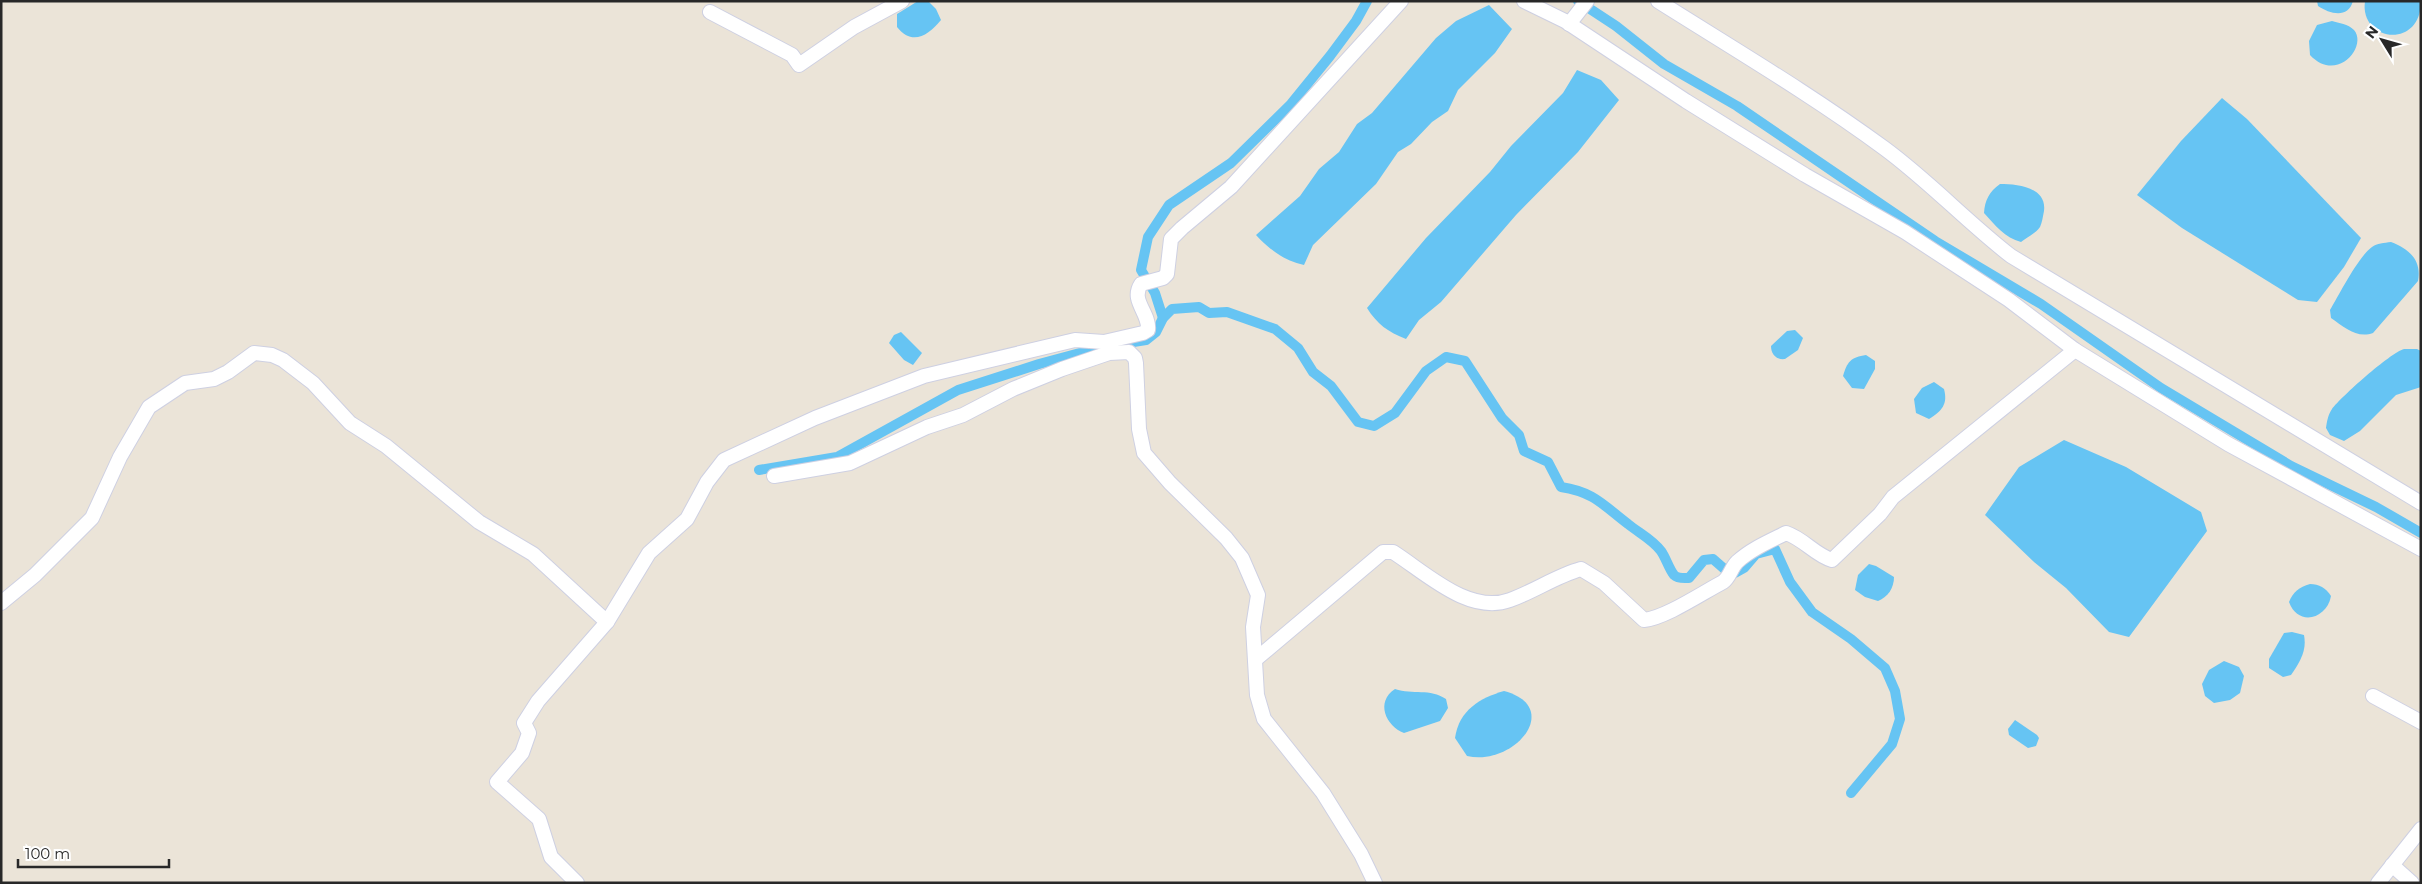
<svg xmlns="http://www.w3.org/2000/svg" width="2422" height="884" font-family="Montserrat,sans-serif">
<style>
.water{fill:#66c4f3}
.lines{fill:none;stroke-linecap:round;stroke-linejoin:round}
.canal{stroke:#66c4f3;stroke-width:10}
.minor-casing{stroke:#ced0e2;stroke-width:16}
.minor{stroke:#fff;stroke-width:14}
</style>
<rect width="100%" height="100%" fill="#ebe4d8"/>
<g class="water">
<path d="M918 1H928L936 9 941 20C928 36 912 46 897 27V14Z"/>
<path d="M2317 1H2353C2348 19 2330 14 2318 6Z"/>
<path d="M2365 1H2421C2421 50 2359 42 2365 1Z"/>
<path d="M1489 5 1512 29 1495 53 1458 90 1448 111 1432 122 1411 144 1398 152 1376 184 1313 245 1304 265C1283 260 1270 250 1256 235L1300 196 1319 169 1339 152 1357 124 1372 113 1436 38 1456 21Z"/>
<path d="M2332 21C2339 23 2348 24 2354 30 2368 46 2337 84 2310 55L2309 41 2317 25Z"/>
<path d="M1577 70 1601 80 1619 100 1578 152 1516 215 1441 302 1419 320 1406 339C1388 332 1377 324 1367 308L1426 238 1490 172 1511 146 1563 93Z"/>
<path d="M2222 98 2247 119 2361 238 2344 267 2317 302 2298 300 2182 228 2137 195 2181 141Z"/>
<path d="M2000 184C2017 184 2047 187 2044 211 2043 216 2042 223 2040 227 2036 233 2026 238 2021 242 2005 238 1995 225 1984 213 1985 200 1989 192 2000 184Z"/>
<path d="M2391 242C2409 249 2422 260 2418 281L2373 333C2357 339 2344 327 2331 318L2330 310C2339 295 2358 257 2372 247 2377 243 2384 243 2391 242Z"/>
<path d="M1795 330 1803 338 1798 350 1785 359C1777 360 1771 355 1771 346L1787 331Z"/>
<path d="M901 332 922 353 913 365 904 360 889 343 894 335Z"/>
<path d="M2404 349H2417L2421 351V387L2396 395 2360 431 2344 441 2330 435 2326 428C2327 421 2328 415 2332 409 2341 397 2390 353 2404 349Z"/>
<path d="M1866 355 1875 361V369L1864 389 1852 388 1843 376C1847 362 1851 357 1866 355Z"/>
<path d="M1934 382 1944 389C1948 404 1942 411 1929 419L1916 413 1914 399 1922 388Z"/>
<path d="M2064 440 2126 467 2201 512 2207 531 2129 637 2109 632 2066 588 2034 562 1985 515 2019 467Z"/>
<path d="M1869 564 1876 566 1894 577C1894 588 1888 597 1878 601L1865 597 1855 590 1858 575Z"/>
<path d="M2310 584C2319 584 2326 588 2331 596 2327 619 2298 627 2289 602 2293 592 2299 587 2310 584Z"/>
<path d="M2292 632 2304 635C2307 651 2300 662 2291 675L2283 677 2269 668V659L2284 633Z"/>
<path d="M2224 661 2239 667 2244 676 2240 693 2230 700 2214 703 2205 696 2202 684 2209 670Z"/>
<path d="M1395 689C1413 695 1430 688 1446 699L1448 708 1440 721 1404 733C1386 726 1375 702 1395 689Z"/>
<path d="M1504 691C1564 707 1514 767 1467 756L1455 738C1459 710 1480 698 1504 691Z"/>
<path d="M2015 720 2037 735 2039 738 2036 746 2028 748 2009 735 2008 729Z"/>
</g>
<g class="lines">
<g class="canal">
<path d="M1578 1 1616 26 1664 64 1737 106 1935 241 2041 304 2161 388 2291 466 2376 507 2421 533"/>
<path d="M1163 318 1155 293 1141 270 1148 237 1169 205 1231 163 1291 104 1330 56 1356 21 1367 1"/>
<path d="M759 470 837 457 958 390 1039 364 1102 347 1146 340 1156 332 1163 318 1172 309 1199 307 1209 313 1227 312 1275 329 1298 348 1313 372 1331 386 1358 422 1374 426 1395 413 1426 371 1446 357 1465 361 1502 418 1519 435 1524 451 1548 462 1561 487C1594 492 1603 505 1628 524 1639 533 1652 539 1661 551 1666 558 1669 569 1674 575 1678 579 1684 578 1689 578L1704 560 1713 559 1729 573"/>
<path d="M1735 573 1744 568 1756 554 1775 549 1790 582 1812 612 1851 639 1885 668 1895 691 1900 719 1892 744 1851 793"/>
</g>
<g class="minor-casing">
<g id="minor">
<path d="M1524 1 1565 21 1686 101 1805 175 1905 232 2009 300 2075 350 2228 444 2421 549"/>
<path d="M1658 1C1734 49 1812 95 1884 148 1929 181 1967 222 2011 256L2421 503"/>
<path d="M710 12 792 55 799 65 854 27 902 1"/>
<path d="M1569 24 1587 1"/>
<path d="M774 476 850 463 927 427 963 415 1013 389 1062 369 1109 353 1129 352 1135 358 1136 363 1139 429 1144 453 1170 483 1226 538 1242 558 1258 595 1253 627 1257 695 1264 719 1323 793 1361 854 1375 883"/>
<path d="M1 603 35 575 92 518 120 457 149 407 185 383 214 379 228 372 254 353 272 355 283 360 313 383 350 423 386 446 479 522 533 554 607 622"/>
<path d="M1255 660 1383 552H1393C1426 573 1469 615 1510 600 1535 591 1556 576 1581 569L1604 583 1644 620C1665 618 1702 593 1723 582 1730 577 1731 568 1737 562 1751 549 1770 541 1786 533 1804 539 1815 555 1832 560L1880 514 1893 497 2075 350"/>
<path d="M2373 696 2421 722"/>
<path d="M2392 865 2412 883"/>
<path d="M577 883 551 857 539 819 497 782 522 753 529 733 524 723 538 701 607 622 649 553 687 519 707 482 724 460 815 418 924 376 1075 340 1104 342 1143 333 1148 330C1150 313 1130 301 1141 284L1163 278 1167 274 1171 239 1182 228 1231 187 1401 1"/>
<path d="M2378 883 2421 829"/>
</g>
</g>
<use href="#minor" class="minor"/>
</g>
<rect width="2422" height="884" fill="none" stroke="#282828" stroke-width="5"/>
<g transform="translate(2382 40) rotate(307)" stroke="#ffffff" stroke-width="4" paint-order="stroke">
<path d="M0-4L9 19L0 12L-9 19Z" fill="#282828"/>
<text y="-8" font-size="14" font-weight="bold" text-anchor="middle" fill="#282828">N</text>
</g>
<path d="M18 859v8h151v-8" fill="none" stroke="#282828" stroke-width="2.5"/>
<text x="25" y="859" font-size="15" fill="#282828" stroke="#ffffff" stroke-width="4" paint-order="stroke">100 m</text>
</svg>
